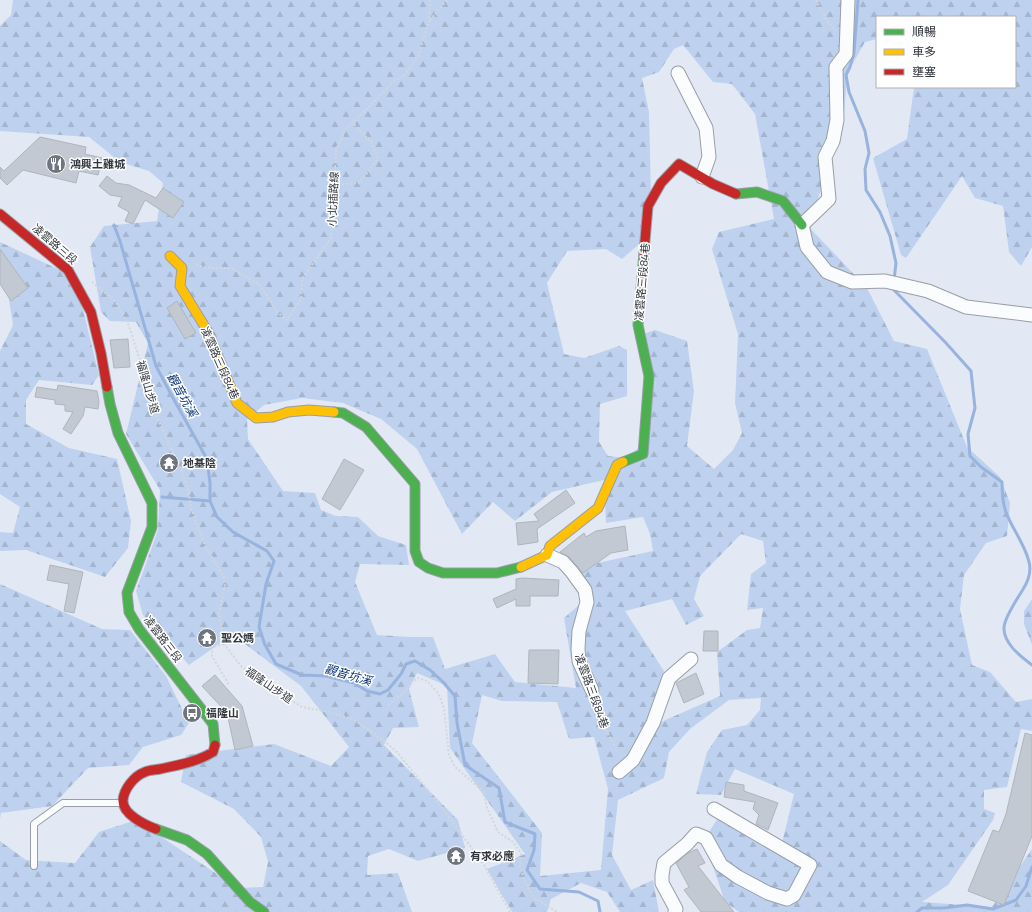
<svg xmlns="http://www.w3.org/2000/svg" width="1032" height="912" font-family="'Titillium Web','Noto Sans TC',sans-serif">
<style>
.forest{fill:url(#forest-firs);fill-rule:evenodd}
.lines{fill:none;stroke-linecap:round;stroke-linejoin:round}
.stream{stroke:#98b3de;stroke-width:3}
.building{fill:#c3c9d2;stroke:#afb5bd}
.lane-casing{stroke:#999ea6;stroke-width:8}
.street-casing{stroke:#999ea6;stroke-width:15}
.fast-casing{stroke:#999ea6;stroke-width:11}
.slow-casing{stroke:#999ea6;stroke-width:11}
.jam-casing{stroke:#999ea6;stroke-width:11}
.path{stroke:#d4d6da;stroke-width:2;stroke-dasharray:2 2;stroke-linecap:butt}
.lane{stroke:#fbfcfd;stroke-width:6}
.street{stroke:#fbfcfd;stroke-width:13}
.fast{stroke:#4caf50;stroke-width:9}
.slow{stroke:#ffc107;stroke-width:9}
.jam{stroke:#c62828;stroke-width:9}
.labels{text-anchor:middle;stroke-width:3;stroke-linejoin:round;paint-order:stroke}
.poi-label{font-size:11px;font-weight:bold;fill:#31363e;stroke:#fff;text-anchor:start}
.street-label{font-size:11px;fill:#31363e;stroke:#fff}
.water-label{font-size:12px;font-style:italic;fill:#073273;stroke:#fff}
</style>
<defs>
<pattern id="forest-firs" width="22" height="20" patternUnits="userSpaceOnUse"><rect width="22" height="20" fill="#bed2f0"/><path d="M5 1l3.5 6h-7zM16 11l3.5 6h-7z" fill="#a4b5cf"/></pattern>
</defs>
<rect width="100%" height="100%" fill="#e2e9f4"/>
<g class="forest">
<path d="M13 0H1032V247L1021 266 1009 252 1003 206 975 198 962 176 906 258 901 255 873 158 907 139 914 87H1015V17H877V39L865 42 848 72 843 121 809 227 867 288 894 341 927 349 967 447 1000 477 1010 503 1007 536 986 543 964 575 960 609 972 665 990 672 1016 702 1032 699V731L1021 729 1007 787 984 790V809L995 813 993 820 948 885 922 902 992 907 1032 849V912H739L725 902 704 840 723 810 782 843 794 794 735 769 721 795 696 794 707 752 722 730 747 725 760 710 761 698 729 700 690 729 669 752 664 778 618 800 612 855 631 890 653 880 659 912H620L607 892 581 883 551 899 547 912H512L487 869 525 854 450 748 447 686 417 673 409 689 419 727 393 728 384 745 458 820 465 848 418 861 389 849 368 856 367 875 398 873 412 912H0V841L26 860 75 863 99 832 136 820 238 888 263 887 268 862 261 837 234 809 181 782 186 755 274 744 331 766 349 747 301 686 245 644H219L189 665 143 615 136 591 158 530 160 490 126 434 148 343 136 322 110 321 101 312 90 247 104 226 157 221 163 183 149 171 120 162 89 137 0 131V26L11 15ZM683 45 713 82 732 84 755 114 774 219 719 232 712 249 738 334 735 403 742 433 733 450 714 469 687 446 694 391 687 341 655 330 646 333 640 447 625 458 608 456 599 442 600 404 627 396V350L619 346 584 358 564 354 547 283 567 251 606 249 622 259 644 240 651 196 649 112 642 78 659 72 674 49ZM302 398 343 403 381 419 417 449 462 534 493 502 515 521 552 492 604 480 606 523 643 517 650 534 653 551 579 567 586 599 564 618 576 688 515 682 495 654 445 669 433 637H411L377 635 355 582 360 564 409 565 406 545 378 536 358 517 336 516 321 510 315 493 283 491 248 439 247 419 264 405ZM741 534 763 541 766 563 751 574 747 610 763 608 760 628 747 630 717 652 720 696 661 722 655 696 664 671 625 611 672 599 686 625 704 616 694 599 700 576ZM482 695 502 701 557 702 569 739 594 737 608 789 601 870 540 876 542 833 472 743Z"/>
<path d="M0 242 75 277 99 375 92 385 39 380 26 400V424L69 448 117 459 131 521 128 548 105 577 26 550 0 551V532L13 533 20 507 0 494V351L13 325 7 288 0 278Z"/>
<path d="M0 584 102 629 130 630 166 676 189 723 181 735 143 747 129 765 88 768 52 806 1 813 0 819Z"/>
<path d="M1032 599V645L1024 624V611Z"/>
</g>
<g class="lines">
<g class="stream">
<path d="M858 0 854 52 850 67 846 75 849 92 865 131 869 153 865 169 866 190 880 212 890 236 896 263 894 280"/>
<path d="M114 225 120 241 156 366 173 398 207 459 210 483V501L217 517 233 532 267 551 274 561 266 584 259 627 265 645 276 664 302 675 326 676 354 683 367 691 380 694 388 690 401 674 406 664 415 661 430 670 442 681 455 696 457 723 465 765 499 788 505 822 535 834 534 850 527 870 540 889 579 892 598 901 600 912"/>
<path d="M893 287V289L946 343 971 371 975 408 968 434 970 456 981 467 1002 482C1002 492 1002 502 1006 512 1012 529 1025 544 1029 562 1032 573 1028 582 1022 591 1017 599 1005 617 1004 627 1003 643 1020 656 1032 665"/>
<path d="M162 497 210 501"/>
<path d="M917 912 922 908H944L967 905 993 909 1016 900 1026 886 1032 867"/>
</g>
</g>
<g class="building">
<path d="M40 137 86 147 85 154 102 158 98 175 79 171 76 183 23 170 7 185 0 178V167L4 171Z"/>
<path d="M107 176 116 183 129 185 156 198 163 188 184 202 173 218 145 200 133 224 125 221 129 212 118 206 122 197 110 195 99 186Z"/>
<path d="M0 249 28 288 11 301 0 284Z"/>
<path d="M177 301 196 333 185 339 167 308Z"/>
<path d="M128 339 130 367 114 368 110 340Z"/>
<path d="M58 385 97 391 99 401 98 409 85 407 83 416 71 434 63 429 73 412 65 411V405L55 404V400L35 397 37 387 57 390Z"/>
<path d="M344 459 364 470 340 510 322 499Z"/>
<path d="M566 490 575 503 537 529 538 542 518 545 516 523 539 521 534 514Z"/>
<path d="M625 526 628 550 611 553 583 573 569 557 560 552 584 533 586 537 596 531Z"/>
<path d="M50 565 83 572 74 613 64 611 69 584 47 580Z"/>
<path d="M522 578 559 580 558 596H530V606H516V599L497 608 493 599 516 589V579Z"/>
<path d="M704 631H718V651H703Z"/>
<path d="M529 650H559L558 684 528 683Z"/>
<path d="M696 673 704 694 684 703 676 683Z"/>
<path d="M215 675 242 706 253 746 235 750 227 713 202 686Z"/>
<path d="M1025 733 1032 735V836L1004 905 968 891 993 830 999 832 1006 814Z"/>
<path d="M726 782 744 785V791L778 803 768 830 756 824 759 815 753 809 755 802 724 797Z"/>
<path d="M697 849 705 863 698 866 734 912H701L684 890 689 887 676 863 688 853Z"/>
</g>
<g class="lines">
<g class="lane-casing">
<path id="lane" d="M34 866V824L63 803H121"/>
</g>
<g class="street-casing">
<g id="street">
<path d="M848 0 846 54 836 67 837 120 833 141 825 157 829 199 802 225 807 247 827 272 852 282 885 281 928 291 966 307 1032 315"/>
<path d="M678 73 706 128 709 157 702 177"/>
<path d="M547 555 563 562 572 572 585 590 587 602 579 631 578 649 579 661 592 690"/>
<path d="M619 772 633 760 653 723 669 678 691 659"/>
<path d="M675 912 676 909 662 883V875L664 863 687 844 696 834 706 838 721 865 738 877 768 893 787 899 794 895 810 865 714 809"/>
</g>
</g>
<g class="fast-casing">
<g id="fast">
<path d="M736 194 757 192 783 201 802 225"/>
<path d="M107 387 110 404 118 433 152 503V527L127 593 129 612 139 629 213 724 215 745"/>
<path d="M334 412 343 413 366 427 415 484V551L419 562 428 568 443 573H497L521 567"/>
<path d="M623 462 643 454 649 376 638 325 644 252"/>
<path d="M156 829 187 840 207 854 250 902 264 912"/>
</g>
</g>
<g class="slow-casing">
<g id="slow">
<path d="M170 256 182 268 180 286 208 332 237 403 256 418 273 417 288 412 309 410 334 412"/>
<path d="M521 567 547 555 550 546 598 508 617 465 623 462"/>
</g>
</g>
<g class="jam-casing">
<g id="jam">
<path d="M0 214 68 270 91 312 101 353 107 387"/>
<path d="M644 252 648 206 661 183 679 164 713 184 736 194"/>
<path d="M156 829C145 825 122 814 123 800 124 789 134 776 145 772 149 770 155 770 160 769 178 765 197 762 213 752L215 745"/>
</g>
</g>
<g class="path">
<path d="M816 0 826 19 836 31"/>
<path d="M430 20 447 0"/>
<path d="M334 185 358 183 369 171 378 158 371 142 353 123"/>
<path d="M196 265 210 268H231L260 285 277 312 287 320 301 299 302 279 331 238 336 150 346 129 385 91 392 82 403 77 419 54 429 21 430 0"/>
<path d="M92 282 115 301 129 326 149 389 151 404 182 472 188 489 191 508 205 546 224 577 225 585 219 613 224 644 241 666 266 685 302 707 329 712 353 719 382 739 397 752 443 809 484 865 510 912"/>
<path d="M224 644 212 647V656L229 685"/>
<path d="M595 700 600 719 616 748"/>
<path d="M388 705 403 693 411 683 418 678 427 681 438 693 444 708 449 755 455 767 483 791 487 808 498 832 513 842 521 853 520 866 525 882 533 897 557 912"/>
</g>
<use href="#lane" class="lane"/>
<use href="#street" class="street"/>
<use href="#fast" class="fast"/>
<use href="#slow" class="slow"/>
<use href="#jam" class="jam"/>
</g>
<defs>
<g id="restaurant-disc" transform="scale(1)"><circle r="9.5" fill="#6f757e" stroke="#fff"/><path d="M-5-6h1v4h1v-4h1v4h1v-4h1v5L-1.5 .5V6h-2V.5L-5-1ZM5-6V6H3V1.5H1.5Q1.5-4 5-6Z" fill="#fff"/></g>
<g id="temple-disc" transform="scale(1)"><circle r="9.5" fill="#6f757e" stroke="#fff"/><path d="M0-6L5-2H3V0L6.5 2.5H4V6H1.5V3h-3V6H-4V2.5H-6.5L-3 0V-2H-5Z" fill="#fff"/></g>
<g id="bus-disc" transform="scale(1)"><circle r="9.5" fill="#6f757e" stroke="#fff"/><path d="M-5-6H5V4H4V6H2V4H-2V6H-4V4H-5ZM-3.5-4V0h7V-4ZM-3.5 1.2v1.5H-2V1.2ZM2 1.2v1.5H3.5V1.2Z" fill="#fff"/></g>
</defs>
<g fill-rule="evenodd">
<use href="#restaurant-disc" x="56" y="164"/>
<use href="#temple-disc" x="169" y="463"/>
<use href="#temple-disc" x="207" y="638"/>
<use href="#bus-disc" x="192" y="713"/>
<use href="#temple-disc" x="456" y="856"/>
</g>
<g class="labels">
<g class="poi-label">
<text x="70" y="168">鴻興土雞城</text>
<text x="183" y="467">地基陰</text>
<text x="221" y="642">聖公媽</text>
<text x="206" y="717">福隆山</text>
<text x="470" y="860">有求必應</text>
</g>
<g class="street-label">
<text transform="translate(333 199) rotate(-87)" y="4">小北插路線</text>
<text transform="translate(55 244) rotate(41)" y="4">凌雲路三段</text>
<text transform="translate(642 282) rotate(-85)" y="4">凌雲路三段84巷</text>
<text transform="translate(220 363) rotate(66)" y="4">凌雲路三段84巷</text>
<text transform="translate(148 387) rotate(74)" y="4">福隆山步道</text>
<text transform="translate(163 639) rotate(53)" y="4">凌雲路三段</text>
<text transform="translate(269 685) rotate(34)" y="4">福隆山步道</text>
<text transform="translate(592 691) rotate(70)" y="4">凌雲路三段84巷</text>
</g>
<g class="water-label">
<text transform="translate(182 395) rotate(61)" y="4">觀音坑溪</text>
<text transform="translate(348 675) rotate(16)" y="4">觀音坑溪</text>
</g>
</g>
<rect x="876" y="16" width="140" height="72" fill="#ffffff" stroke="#adafb2"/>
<rect x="884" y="29" width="20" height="6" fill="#4caf50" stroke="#adafb2"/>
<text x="912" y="36" font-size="12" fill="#31363e">順暢</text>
<rect x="884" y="49" width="20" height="6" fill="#ffc107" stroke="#adafb2"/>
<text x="912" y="56" font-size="12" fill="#31363e">車多</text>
<rect x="884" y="69" width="20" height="6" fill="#c62828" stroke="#adafb2"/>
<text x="912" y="76" font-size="12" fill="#31363e">壅塞</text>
</svg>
